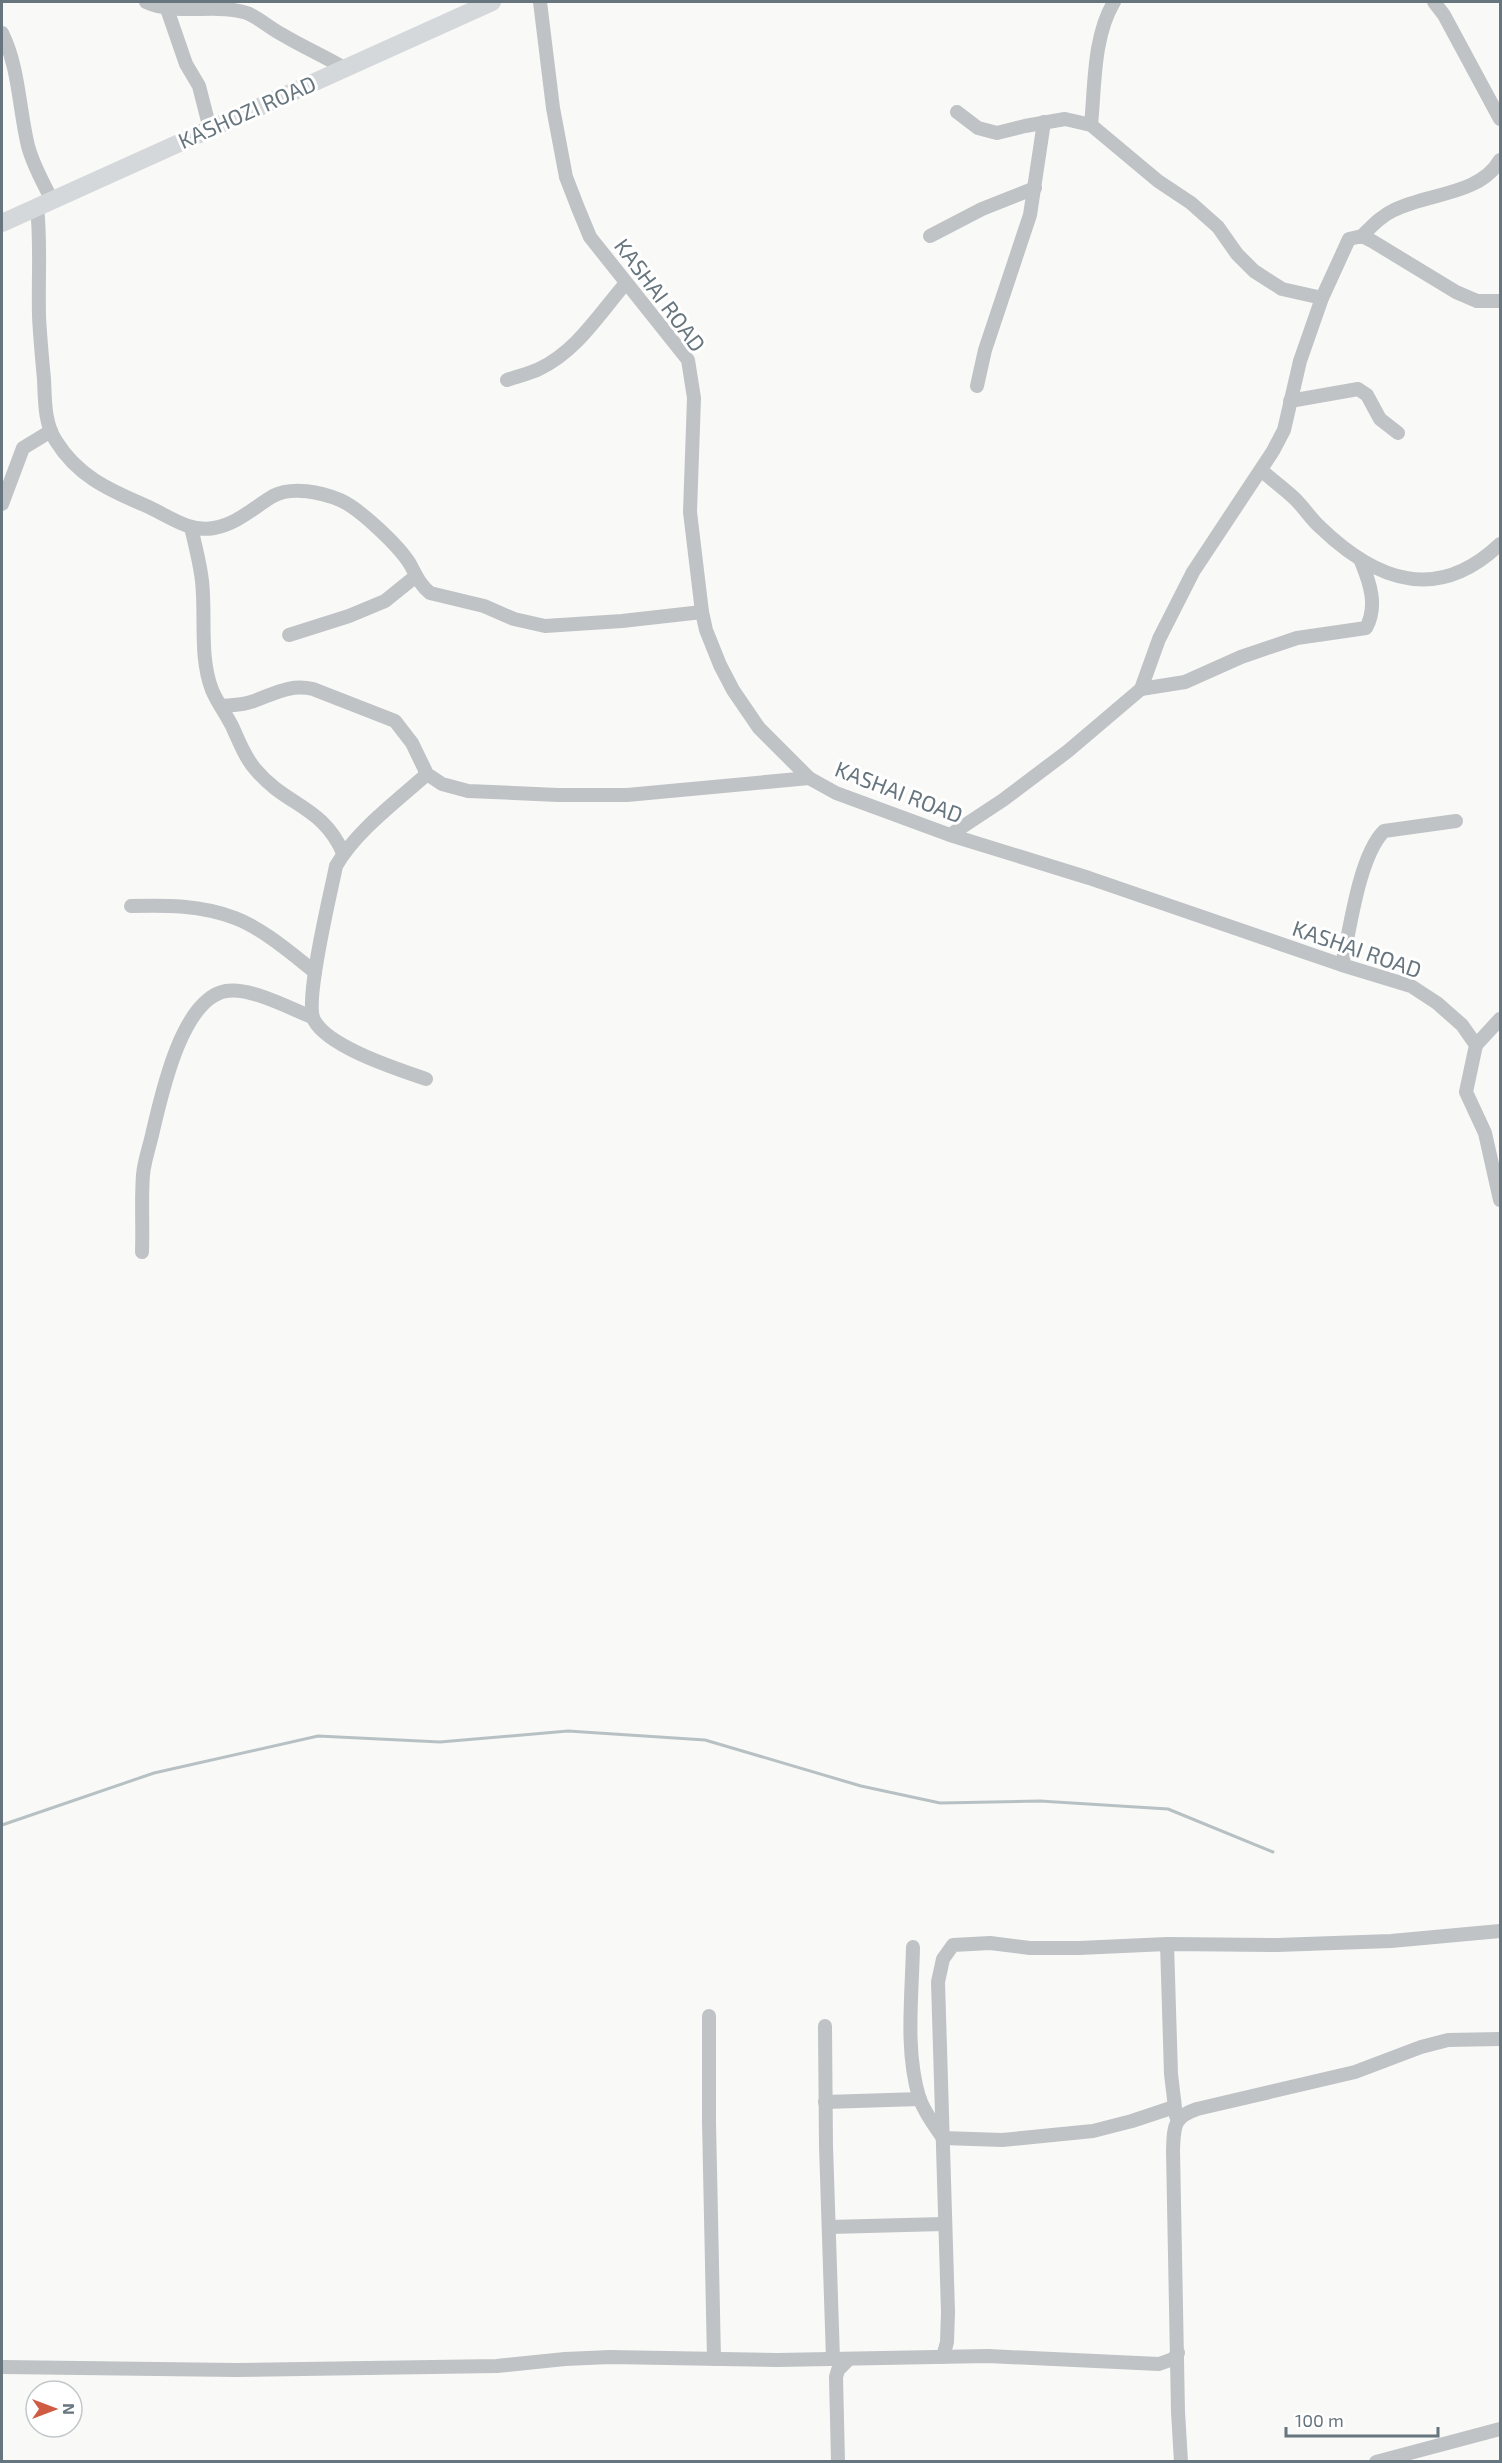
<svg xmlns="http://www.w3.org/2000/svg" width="1502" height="2463" font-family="'Exo 2',sans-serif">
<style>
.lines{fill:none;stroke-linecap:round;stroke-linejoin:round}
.stream{stroke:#b7c1c4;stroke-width:3}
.minor{stroke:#bfc3c6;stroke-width:14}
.major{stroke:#d5d8db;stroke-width:18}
.labels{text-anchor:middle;stroke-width:6;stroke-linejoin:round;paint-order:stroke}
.street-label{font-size:22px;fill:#67757e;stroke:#fff}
</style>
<rect width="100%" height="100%" fill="#f9f9f7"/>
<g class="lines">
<path class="stream" d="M2 1825 154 1773 318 1736 440 1742 568 1731 705 1740 861 1786 940 1803 1040 1801 1168 1809 1273 1852"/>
<g class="minor">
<path d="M146 2C175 16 218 3 247 13 259 18 271 29 283 35 303 47 324 56 344 68"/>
<path d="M540 2 553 108 566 177 578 208 590 237 688 360 694 398 690 512 702 612 706 630 720 665 733 690 759 728 809 778 836 793 950 835 1089 878 1342 965 1411 986 1437 1003 1462 1025 1476 1045 1466 1092 1485 1133 1500 1200"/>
<path d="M1434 2 1444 15 1500 119"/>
<path d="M166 6 186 64 199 86 210 129"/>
<path d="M2 33C19 67 19 109 28 146 33 165 43 183 52 200"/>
<path d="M957 112 978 128 997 133 1025 126 1065 119 1091 125 1158 181 1191 203 1218 227 1237 254 1254 271 1282 289 1322 298"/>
<path d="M1091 125C1095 85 1093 37 1114 2"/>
<path d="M37 207C41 243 38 279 39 316 40 337 42 358 44 379 45 399 44 423 56 441 77 475 107 489 142 504 165 513 187 533 214 528 237 524 253 508 273 496 292 486 321 492 340 500 359 508 399 546 410 564 416 575 420 585 430 593L484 606 514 619 545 626 622 621 702 612"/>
<path d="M930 236 982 209 1035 188"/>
<path d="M1362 236C1372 226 1381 216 1394 210 1428 193 1480 195 1500 160"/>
<path d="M507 380C517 376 529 374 539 369 577 351 599 314 626 283"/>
<path d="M977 386 985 350 1030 215 1044 122"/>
<path d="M1290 401 1358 389 1367 395 1380 419 1398 433"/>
<path d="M1261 470C1271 479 1282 487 1293 497 1303 506 1310 518 1320 527 1376 581 1437 604 1500 544"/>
<path d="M2 504 23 448 51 431"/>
<path d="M191 527C195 545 200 563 202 581 206 617 199 656 212 690 217 702 226 714 232 726 239 741 245 758 256 770 286 806 323 806 343 853"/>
<path d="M289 635 349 616 385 601 416 576"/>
<path d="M1141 689 1185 682 1241 657 1297 638 1366 628C1378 606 1370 583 1361 561"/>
<path d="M221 706C232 705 244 705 254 701 276 693 290 684 313 689L395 721 412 743 427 774 442 784 468 791 558 795H627L809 778"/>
<path d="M950 835 1003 800 1068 751 1141 689 1159 639 1193 572 1273 451 1284 430 1300 361 1322 298 1349 239 1362 236 1372 241 1456 292 1477 301H1500"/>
<path d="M131 906C166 905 201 905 235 918 262 928 292 954 315 972"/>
<path d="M1342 965C1350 929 1359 856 1384 831L1456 821"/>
<path d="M1476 1045 1500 1019"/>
<path d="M426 1079C397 1069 328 1047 314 1020 304 1001 331 892 336 866 356 831 397 801 427 774"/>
<path d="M142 1252C143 1227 141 1200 143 1175 144 1162 149 1148 152 1135 161 1097 181 999 226 991 251 987 289 1008 312 1017"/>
<path d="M1167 1944 1171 2074 1176 2116"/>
<path d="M913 1947C912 1996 905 2050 919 2097 924 2112 934 2125 943 2138L1002 2140 1093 2131 1132 2121 1174 2107"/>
<path d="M709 2016V2122L714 2359"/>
<path d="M825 2026 826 2146 833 2359"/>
<path d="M825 2102 920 2099"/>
<path d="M829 2227 944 2224"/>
<path d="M943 2357 947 2342 948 2312 938 1982 943 1959 953 1945 990 1943 1030 1948H1079L1167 1944 1277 1945 1391 1941 1500 1931"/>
<path d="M2 2367 236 2370 497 2366 565 2359 610 2357 777 2360 988 2356 1159 2364 1173 2359 1178 2353"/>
<path d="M838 2462 836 2377 838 2370 849 2359"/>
<path d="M1181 2462 1178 2412 1173 2150C1174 2127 1173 2117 1197 2109L1355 2072 1421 2047 1448 2040 1500 2039"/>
<path d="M1376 2462 1500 2429"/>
</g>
<path class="major" d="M2 223 492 2"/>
</g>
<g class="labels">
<g class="street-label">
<text transform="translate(247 112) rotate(-24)" y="8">KASHOZI ROAD</text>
<text transform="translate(660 295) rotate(53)" y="8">KASHAI ROAD</text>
<text transform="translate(899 792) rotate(21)" y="8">KASHAI ROAD</text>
<text transform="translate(1357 949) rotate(19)" y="8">KASHAI ROAD</text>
</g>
</g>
<rect width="1502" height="2463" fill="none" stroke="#67757e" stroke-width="6"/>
<g transform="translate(54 2409) rotate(90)"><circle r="28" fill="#ffffff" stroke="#c2c8cb" stroke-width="1.5"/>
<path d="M0-4.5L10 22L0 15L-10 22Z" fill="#ce5b42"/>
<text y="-9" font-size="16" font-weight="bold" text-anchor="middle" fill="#67757e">N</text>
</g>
<path d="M1286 2427v9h152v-9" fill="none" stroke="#67757e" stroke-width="3"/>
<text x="1295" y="2427" font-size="18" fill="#67757e" stroke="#ffffff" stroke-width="4.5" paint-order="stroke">100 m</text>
</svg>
